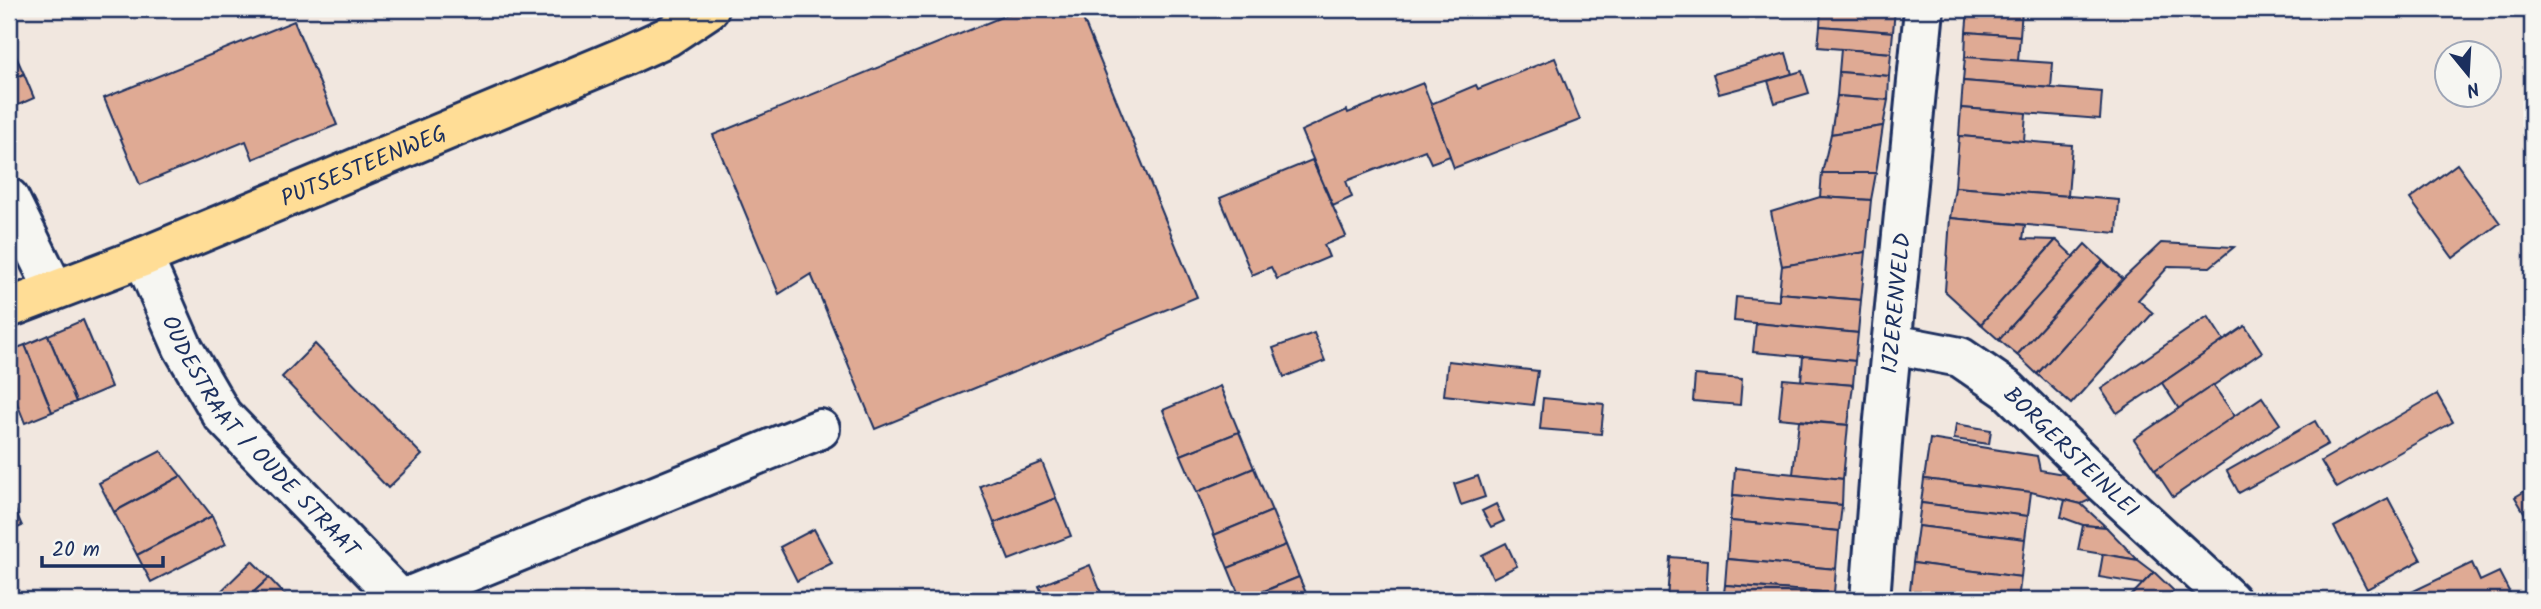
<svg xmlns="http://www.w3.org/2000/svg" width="2541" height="609" font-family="Kalam,sans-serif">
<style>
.building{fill:#dfaa94;stroke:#1b2f5e;stroke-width:2}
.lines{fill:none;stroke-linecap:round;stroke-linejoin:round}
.minor-casing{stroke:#1b2f5e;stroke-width:44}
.major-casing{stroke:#1b2f5e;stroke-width:44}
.minor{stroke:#f6f6f2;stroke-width:38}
.major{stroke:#ffdd96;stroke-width:38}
.labels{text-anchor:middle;stroke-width:5;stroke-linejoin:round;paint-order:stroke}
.street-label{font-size:23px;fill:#1b2f5e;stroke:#f6f6f2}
</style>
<rect width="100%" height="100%" fill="#f1e7df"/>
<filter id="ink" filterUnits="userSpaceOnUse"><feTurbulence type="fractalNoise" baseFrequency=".0143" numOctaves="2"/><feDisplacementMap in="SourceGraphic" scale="14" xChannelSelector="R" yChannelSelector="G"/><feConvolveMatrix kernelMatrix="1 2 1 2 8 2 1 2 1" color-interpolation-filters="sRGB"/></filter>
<g filter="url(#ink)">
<g class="building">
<path d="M1021 9H1079L1197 297 875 429 811 274 779 294 713 135Z"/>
<path d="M1821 9H1895L1893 32 1820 26Z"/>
<path d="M1968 9H2022L2020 36 1966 32Z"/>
<path d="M294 21 337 125 253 159 246 141 140 185 104 98Z"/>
<path d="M1820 26 1893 32 1891 53 1818 47Z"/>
<path d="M1966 32 2020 36 2018 61 1965 57Z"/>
<path d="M1841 49 1891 53 1889 76 1839 72Z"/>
<path d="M14 52 24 74 9 80V54Z"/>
<path d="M1786 53 1792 74 1719 94 1713 74Z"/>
<path d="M1965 57 2053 63 2051 88 1963 81Z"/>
<path d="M1555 58 1580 120 1454 168 1431 104 1476 85 1478 89Z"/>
<path d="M1802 71 1809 93 1775 103 1768 81Z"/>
<path d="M1839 72 1889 76 1888 100 1837 96Z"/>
<path d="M24 74 34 98 9 109V80Z"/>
<path d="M1963 81 2102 92 2100 119 1961 108Z"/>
<path d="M1423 83 1450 156 1431 163 1425 150 1346 181 1352 197 1333 206 1301 131 1347 110 1348 113Z"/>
<path d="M1837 96 1888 100 1883 126 1831 134Z"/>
<path d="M1961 108 2026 113 2024 141 1959 136Z"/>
<path d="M1883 126 1876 173H1822L1831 134Z"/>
<path d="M1959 136 2072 145 2068 196 1955 187Z"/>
<path d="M1312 160 1346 236 1324 245 1329 257 1277 279 1271 267 1252 275 1220 198Z"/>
<path d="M2457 164 2500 223 2453 258 2410 199Z"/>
<path d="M1822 173H1876L1871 200 1820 197Z"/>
<path d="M1955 187 2119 200 2117 233 1950 218Z"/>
<path d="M1820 197 1871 200 1866 252 1782 266 1771 212Z"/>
<path d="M1950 218 2025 225 2023 239 2056 240 1981 324 1945 291Z"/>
<path d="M2056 240 2074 257 1999 340 1981 324Z"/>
<path d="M2161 243 2234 247 2210 267 2169 266 2138 300 2153 313 2071 404 2037 374 2123 279Z"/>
<path d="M2085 244 2103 261 2017 355 1999 340Z"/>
<path d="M1866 252 1861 300 1779 293 1782 266Z"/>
<path d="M2103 261 2123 279 2037 374 2017 355Z"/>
<path d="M1779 293 1861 300 1858 333 1734 321 1736 297 1779 301Z"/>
<path d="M2208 316 2224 341 2117 413 2101 389Z"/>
<path d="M83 320 111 387 76 402 48 335Z"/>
<path d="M1756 323 1858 333 1855 361 1753 352Z"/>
<path d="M2245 326 2262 352 2179 409 2162 383Z"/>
<path d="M1314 333 1325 361 1284 377 1273 348Z"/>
<path d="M48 335 76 402 52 412 25 345Z"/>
<path d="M315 344 422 455 388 488 282 377Z"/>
<path d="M25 345 52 412 25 423 9 383V351Z"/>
<path d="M1803 356 1855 361 1853 385 1801 381Z"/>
<path d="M1448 361 1538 371 1533 405 1444 395Z"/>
<path d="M1695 375 1742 379 1740 405 1693 401Z"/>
<path d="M1783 379 1853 385 1848 425 1779 418Z"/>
<path d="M2213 385 2235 416 2155 470 2134 439Z"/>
<path d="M1220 386 1239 432 1181 455 1163 410Z"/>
<path d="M2437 394 2453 422 2337 488 2321 461Z"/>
<path d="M2262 397 2280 424 2173 497 2155 470Z"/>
<path d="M1543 398 1604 404 1601 434 1540 429Z"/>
<path d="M1799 421 1848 425 1843 479 1793 474Z"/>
<path d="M2315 421 2328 444 2239 493 2227 471Z"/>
<path d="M1956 424 1991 430 1989 444 1954 439Z"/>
<path d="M1239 432 1254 468 1197 492 1181 455Z"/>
<path d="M1930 439 2037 456 2040 470 2069 475 2092 499 2081 504 2031 492 1924 479Z"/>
<path d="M161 451 181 476 114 512 99 483Z"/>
<path d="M1042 462 1056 498 994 523 980 486Z"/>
<path d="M1254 468 1272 511 1214 535 1197 492Z"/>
<path d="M1735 468 1843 479 1842 505 1733 495Z"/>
<path d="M181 476 212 516 137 555 114 512Z"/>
<path d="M1478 476 1485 497 1461 505 1454 484Z"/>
<path d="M1924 479 2031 492 2028 516 1921 503Z"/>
<path d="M2532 487V523L2531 524 2515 497Z"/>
<path d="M1733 495 1842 505 1839 531 1730 521Z"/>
<path d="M9 496 22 526 9 532Z"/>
<path d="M1056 498 1071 536 1009 560 994 523Z"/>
<path d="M2388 498 2421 560 2367 589 2334 527Z"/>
<path d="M2065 500 2081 504 2106 527 2083 525 2061 517Z"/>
<path d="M1921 503 2028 516 2025 539 1918 526Z"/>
<path d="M1496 504 1504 521 1491 527 1482 511Z"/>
<path d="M1272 511 1286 545 1228 568 1214 535Z"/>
<path d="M212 516 226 544 151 582 137 555Z"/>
<path d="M1730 521 1839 531 1836 569 1727 559Z"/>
<path d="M2083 525 2106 527 2138 560 2078 550Z"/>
<path d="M1918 526 2025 539 2021 577 1913 563Z"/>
<path d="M814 529 832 563 797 581 780 547Z"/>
<path d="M1506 543 1517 566 1493 578 1482 555Z"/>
<path d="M1286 545 1299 577 1241 600 1228 568Z"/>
<path d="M2103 554 2138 560 2154 572 2142 584 2099 577Z"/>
<path d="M1670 557 1708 560 1706 600H1667Z"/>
<path d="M1727 559 1836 569 1834 593 1725 585Z"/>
<path d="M252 561 269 578 245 600H217L214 598Z"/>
<path d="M1913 563 2021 577 2018 600H1909Z"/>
<path d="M2472 563 2480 581 2499 572 2513 599 2400 600 2399 598Z"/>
<path d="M1090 565 1104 600H1045L1039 586Z"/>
<path d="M2154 572 2174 591 2165 600H2127Z"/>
<path d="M1299 577 1309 600H1243Z"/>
<path d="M269 578 290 600H245Z"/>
<path d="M1725 585 1834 593 1833 600H1723Z"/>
</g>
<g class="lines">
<g class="minor-casing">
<g id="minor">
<path d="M9 198 54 289"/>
<path id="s1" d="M143 257 183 348 222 415 401 600"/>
<path id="s2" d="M1893 344 1960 357 2008 390 2097 477 2230 600"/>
<path d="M400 600 820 429"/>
<path id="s3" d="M1870 600 1883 430 1924 9"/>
</g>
</g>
<g class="major-casing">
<g id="major">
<path id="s4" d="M9 308 143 257 623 57 667 37 709 9"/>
</g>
</g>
<use href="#minor" class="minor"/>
<use href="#major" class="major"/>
</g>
</g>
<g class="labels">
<g class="street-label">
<text dy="8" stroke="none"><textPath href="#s4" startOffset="382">PUTSESTEENWEG</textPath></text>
<text dy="8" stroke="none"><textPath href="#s3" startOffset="298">IJZERENVELD</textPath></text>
<text dy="8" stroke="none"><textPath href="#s1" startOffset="217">OUDESTRAAT / OUDE STRAAT</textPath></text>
<text dy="8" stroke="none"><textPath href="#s2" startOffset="215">BORGERSTEINLEI</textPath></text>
</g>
</g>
<rect width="2541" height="609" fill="none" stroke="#f6f6f2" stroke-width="35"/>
<rect x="18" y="18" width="2506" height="574" fill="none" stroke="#1b2f5e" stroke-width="2.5" filter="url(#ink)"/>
<g transform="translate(2468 74) rotate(162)"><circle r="33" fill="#f6f6f2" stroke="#9ea6b7" stroke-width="2"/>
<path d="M0-5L12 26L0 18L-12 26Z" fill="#1b2f5e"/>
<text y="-10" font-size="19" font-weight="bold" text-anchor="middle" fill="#1b2f5e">N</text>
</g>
<path d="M42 556v10h121v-10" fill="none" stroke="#1b2f5e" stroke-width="3.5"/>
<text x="52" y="556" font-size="21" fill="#1b2f5e" stroke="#f6f6f2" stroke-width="5" paint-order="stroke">20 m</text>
</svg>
